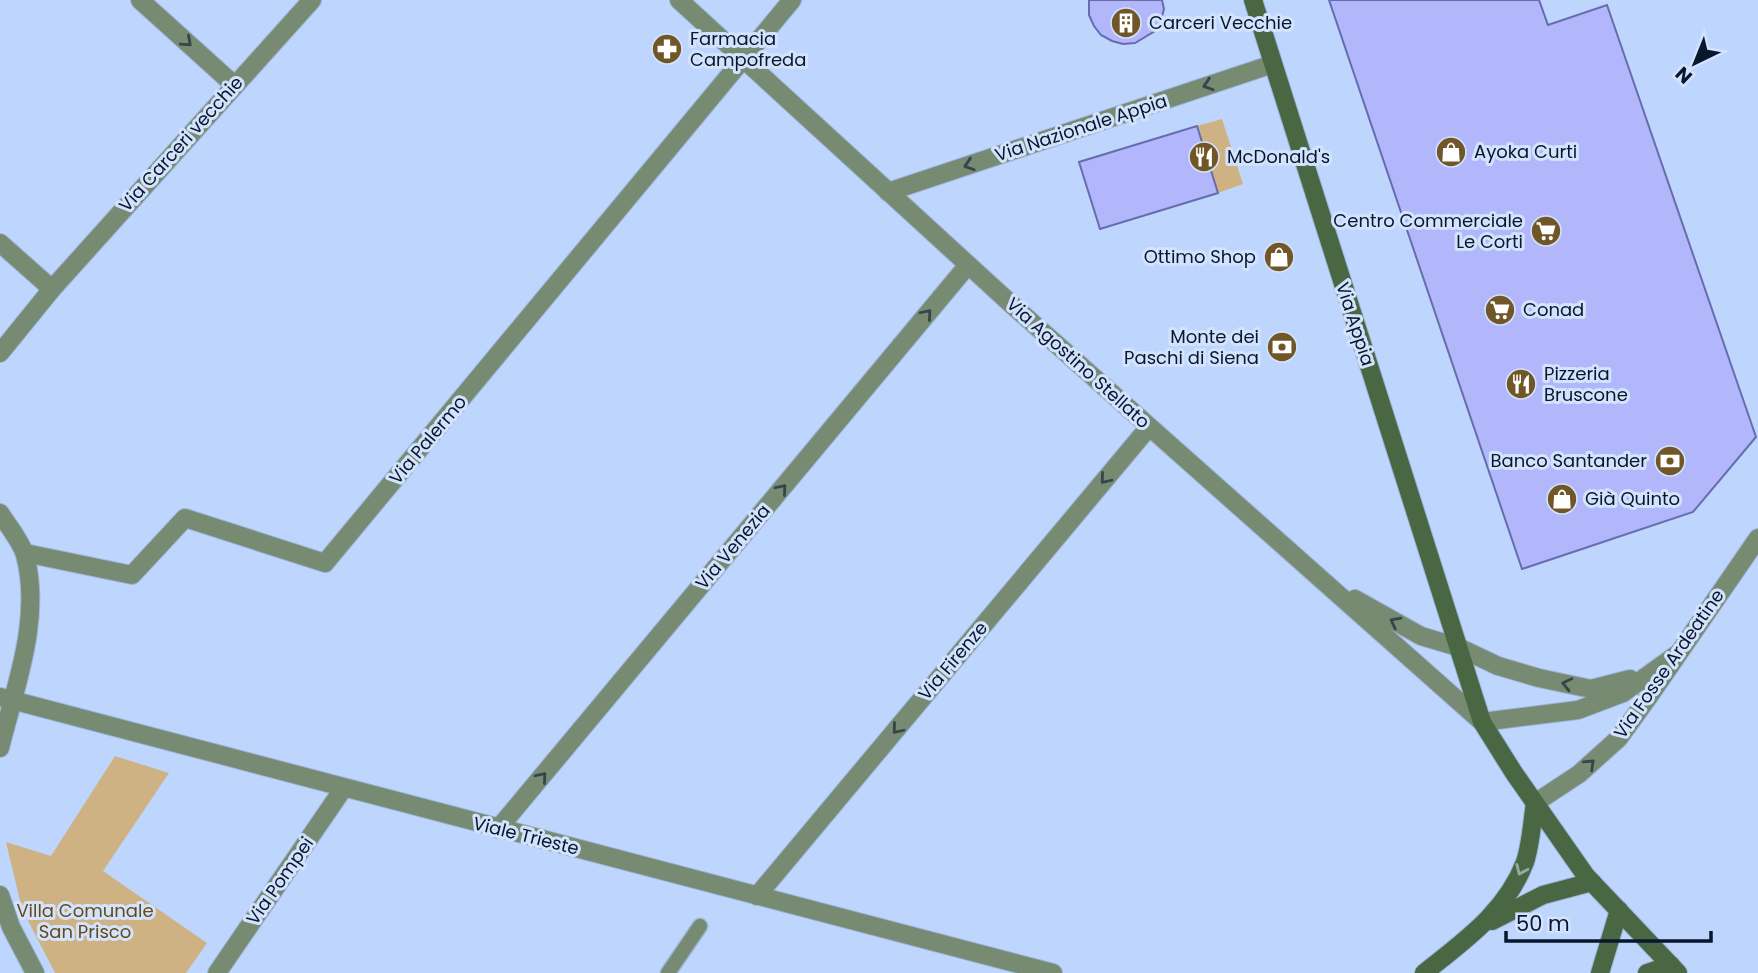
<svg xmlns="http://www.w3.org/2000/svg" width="1758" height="973" font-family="Poppins,sans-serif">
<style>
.green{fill:#ceb284}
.building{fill:#b1b7fa;stroke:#676cac;stroke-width:2}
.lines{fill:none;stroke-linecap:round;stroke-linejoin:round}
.lane-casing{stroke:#9db4d8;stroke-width:17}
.street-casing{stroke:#9db4d8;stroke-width:20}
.secondary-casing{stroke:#9db4d8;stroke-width:20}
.lane{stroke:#778b72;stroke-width:14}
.street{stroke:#778b72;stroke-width:18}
.secondary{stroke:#4a6743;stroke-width:18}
.oneway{stroke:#354549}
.oneway2{stroke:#95aba9}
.labels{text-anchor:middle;stroke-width:6;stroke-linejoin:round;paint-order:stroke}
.poi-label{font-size:18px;fill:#09172e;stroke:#d3e3fd;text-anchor:start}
.street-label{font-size:18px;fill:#09172e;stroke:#d3e3fd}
.park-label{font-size:18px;fill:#654a17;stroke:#d3e3fd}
</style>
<rect width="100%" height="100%" fill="#bed6fd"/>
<g class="green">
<path d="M1222 119 1243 184 1218 193 1197 126Z"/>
<path d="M115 756 169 773 103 871 207 943 186 973H55L22 909 6 842 51 856Z"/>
</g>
<g class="building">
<path d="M1089 0H1162L1164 9 1161 20 1155 31 1135 43 1123 44 1112 41 1101 35 1094 26 1089 15Z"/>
<path d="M1329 0H1539L1548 25 1607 5 1756 437 1693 512 1522 569Z"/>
<path d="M1197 126 1218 193 1100 229 1079 162Z"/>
</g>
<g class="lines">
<g class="lane-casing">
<path id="lane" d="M668 973 700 926"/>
</g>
<g class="street-casing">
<g id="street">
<path d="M140 0 233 84"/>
<path d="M679 0 1010 303 1482 722 1578 710 1623 693 1676 655"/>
<path d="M888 192 1273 64"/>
<path d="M0 243 52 289"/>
<path d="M0 353 52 289 312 0"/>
<path d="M0 513C8 526 21 541 25 555 42 619 15 687 0 748"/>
<path d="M25 553 132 575 185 518 325 563 792 0"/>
<path d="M1355 599 1421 636 1458 647 1498 666 1539 678 1591 689 1630 679"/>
<path d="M0 697 1053 973"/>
<path d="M1535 803 1579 774 1619 738 1650 695 1758 538"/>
<path d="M498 829 968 265"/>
<path d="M0 895 11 927 35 973"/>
<path d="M757 896 1149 427"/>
<path d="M217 973 343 789"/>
</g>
</g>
<g class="secondary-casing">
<g id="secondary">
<path d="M1253 0 1482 722 1514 773 1586 876 1678 973"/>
<path d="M1492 921 1543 895 1592 882"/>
<path d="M1424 973C1464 941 1506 912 1525 862 1531 844 1532 822 1535 803"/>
<path d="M1600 973 1619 910"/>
<path d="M1647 973 1671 965"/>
</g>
</g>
<use href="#lane" class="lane"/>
<use href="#street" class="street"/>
<use href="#secondary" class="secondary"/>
</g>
<defs><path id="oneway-chevron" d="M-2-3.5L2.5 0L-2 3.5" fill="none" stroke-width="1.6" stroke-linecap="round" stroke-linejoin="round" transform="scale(1.75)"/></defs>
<g class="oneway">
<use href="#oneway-chevron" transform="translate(187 42) rotate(42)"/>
<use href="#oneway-chevron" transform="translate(1208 85) rotate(162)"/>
<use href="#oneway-chevron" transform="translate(969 165) rotate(162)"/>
<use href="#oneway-chevron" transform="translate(927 314) rotate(-50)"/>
<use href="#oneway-chevron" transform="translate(1105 479) rotate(130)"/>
<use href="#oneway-chevron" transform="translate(782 489) rotate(-50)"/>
<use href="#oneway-chevron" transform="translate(1395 622) rotate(-152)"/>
<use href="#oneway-chevron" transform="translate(1567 684) rotate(-167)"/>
<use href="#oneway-chevron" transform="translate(897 729) rotate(130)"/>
<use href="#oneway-chevron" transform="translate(1590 764) rotate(-43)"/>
<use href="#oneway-chevron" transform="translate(542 777) rotate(-50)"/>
</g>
<use class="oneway2" href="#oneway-chevron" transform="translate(1521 870) rotate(114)"/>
<defs>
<g id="building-disc" transform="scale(1.575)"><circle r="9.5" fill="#715728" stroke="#d3e3fd"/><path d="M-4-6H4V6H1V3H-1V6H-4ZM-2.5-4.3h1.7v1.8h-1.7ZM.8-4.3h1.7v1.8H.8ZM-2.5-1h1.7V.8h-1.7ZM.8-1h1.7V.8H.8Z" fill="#fff"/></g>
<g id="pharmacy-disc" transform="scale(1.575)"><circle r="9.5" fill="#715728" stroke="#d3e3fd"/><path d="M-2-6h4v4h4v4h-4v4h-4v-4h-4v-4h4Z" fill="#fff"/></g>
<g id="shop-disc" transform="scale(1.575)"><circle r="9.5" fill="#715728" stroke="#d3e3fd"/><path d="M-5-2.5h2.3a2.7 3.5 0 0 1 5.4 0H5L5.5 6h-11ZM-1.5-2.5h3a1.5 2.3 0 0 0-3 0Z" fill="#fff"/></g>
<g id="restaurant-disc" transform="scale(1.575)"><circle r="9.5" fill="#715728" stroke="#d3e3fd"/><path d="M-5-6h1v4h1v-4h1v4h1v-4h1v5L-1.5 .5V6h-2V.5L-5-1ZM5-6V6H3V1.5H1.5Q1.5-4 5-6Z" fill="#fff"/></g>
<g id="supermarket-disc" transform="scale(1.575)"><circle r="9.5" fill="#715728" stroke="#d3e3fd"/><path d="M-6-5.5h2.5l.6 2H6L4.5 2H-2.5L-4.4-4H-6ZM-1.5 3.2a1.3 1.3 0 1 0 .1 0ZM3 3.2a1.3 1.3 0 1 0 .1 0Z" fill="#fff"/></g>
<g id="bank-disc" transform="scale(1.575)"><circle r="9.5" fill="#715728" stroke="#d3e3fd"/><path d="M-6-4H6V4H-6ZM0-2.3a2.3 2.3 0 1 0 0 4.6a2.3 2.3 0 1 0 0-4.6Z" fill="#fff"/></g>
</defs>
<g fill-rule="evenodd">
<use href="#building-disc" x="1126" y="23"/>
<use href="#pharmacy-disc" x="667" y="49"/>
<use href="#shop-disc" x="1451" y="152"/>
<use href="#restaurant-disc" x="1204" y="157"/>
<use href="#supermarket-disc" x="1546" y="231"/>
<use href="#shop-disc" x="1279" y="257"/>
<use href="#supermarket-disc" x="1500" y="310"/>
<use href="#bank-disc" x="1282" y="347"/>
<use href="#restaurant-disc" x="1521" y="384"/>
<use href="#bank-disc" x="1670" y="461"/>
<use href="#shop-disc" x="1562" y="499"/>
</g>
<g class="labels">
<g class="poi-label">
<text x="1149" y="29">Carceri Vecchie</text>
<text x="690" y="45">Farmacia<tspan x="690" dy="21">Campofreda</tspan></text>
<text x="1474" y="158">Ayoka Curti</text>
<text x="1227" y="163">McDonald's</text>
<text x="1523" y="227" text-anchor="end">Centro Commerciale<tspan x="1523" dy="21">Le Corti</tspan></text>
<text x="1256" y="263" text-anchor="end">Ottimo Shop</text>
<text x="1523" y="316">Conad</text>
<text x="1259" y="343" text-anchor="end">Monte dei<tspan x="1259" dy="21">Paschi di Siena</tspan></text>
<text x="1544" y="380">Pizzeria<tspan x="1544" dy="21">Bruscone</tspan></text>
<text x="1647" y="467" text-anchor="end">Banco Santander</text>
<text x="1585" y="505">Già Quinto</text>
</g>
<g class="street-label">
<text transform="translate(1081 128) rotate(-18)" y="6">Via Nazionale Appia</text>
<text transform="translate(181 144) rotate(-48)" y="6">Via Carceri vecchie</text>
<text transform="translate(1355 324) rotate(72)" y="6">Via Appia</text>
<text transform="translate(1078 363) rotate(42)" y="6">Via Agostino Stellato</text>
<text transform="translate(428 440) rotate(-50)" y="6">Via Palermo</text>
<text transform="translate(733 547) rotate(-50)" y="6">Via Venezia</text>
<text transform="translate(953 661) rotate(-50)" y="6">Via Firenze</text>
<text transform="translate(1669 664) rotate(-55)" y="6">Via Fosse Ardeatine</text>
<text transform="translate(526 836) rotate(14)" y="6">Viale Trieste</text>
<text transform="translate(280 881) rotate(-55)" y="6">Via Pompei</text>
</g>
<g class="park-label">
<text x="85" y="917">Villa Comunale<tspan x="85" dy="21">San Prisco</tspan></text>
</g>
</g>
<g transform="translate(1695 63) rotate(223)" stroke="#d3e3fd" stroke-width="5" paint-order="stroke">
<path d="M0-5L12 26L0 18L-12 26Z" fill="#09172e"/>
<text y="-10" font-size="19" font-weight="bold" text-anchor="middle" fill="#09172e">N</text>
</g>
<path d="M1506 931v10h205v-10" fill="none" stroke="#09172e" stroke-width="3.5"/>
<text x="1516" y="931" font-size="21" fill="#09172e" stroke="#d3e3fd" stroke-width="5" paint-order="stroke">50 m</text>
</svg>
